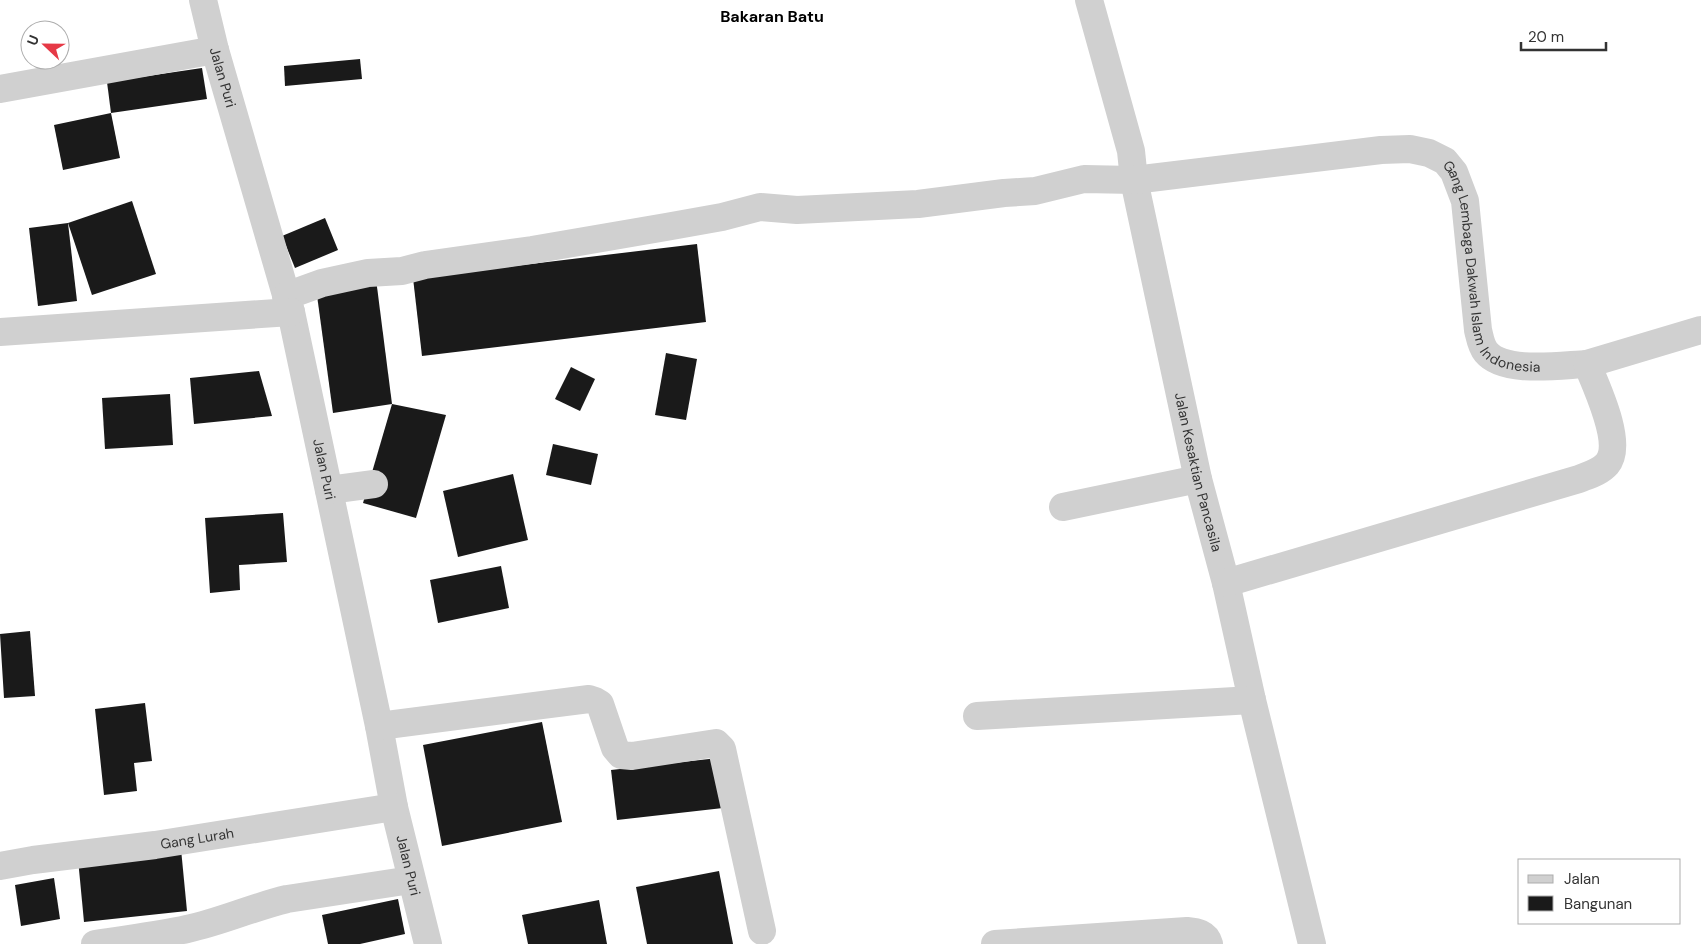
<svg xmlns="http://www.w3.org/2000/svg" width="1701" height="944" font-family="'DM Sans',sans-serif">
<style>
.building{fill:#1a1a1a}
.lines{fill:none;stroke-linecap:round;stroke-linejoin:round}
.minor{stroke:#d0d0d0;stroke-width:28}
.labels{text-anchor:middle;stroke-width:5;stroke-linejoin:round;paint-order:stroke}
.street-label{font-size:14px;fill:#333;stroke:#fff}
.quarter-label{font-size:16px;font-weight:bold;fill:#000;stroke:#fff}
</style>
<rect width="100%" height="100%" fill="#fff"/>
<g class="building">
<path d="M360 59 362 79 285 86 284 66Z"/>
<path d="M202 68 207 99 111 113 107 82Z"/>
<path d="M111 113 120 158 63 170 54 125Z"/>
<path d="M132 201 156 274 92 295 68 223Z"/>
<path d="M325 218 338 250 295 268 282 236Z"/>
<path d="M68 223 77 301 38 306 29 228Z"/>
<path d="M697 244 706 322 422 356 413 278Z"/>
<path d="M376 279 392 404 333 413 316 288Z"/>
<path d="M666 353 697 359 686 420 655 415Z"/>
<path d="M571 367 595 379 580 411 555 399Z"/>
<path d="M259 371 272 416 194 424 190 378Z"/>
<path d="M170 394 173 445 105 449 102 398Z"/>
<path d="M392 404 446 415 416 518 363 503Z"/>
<path d="M553 444 598 454 591 485 546 475Z"/>
<path d="M513 474 528 540 458 557 443 491Z"/>
<path d="M283 513 287 562 239 565 240 590 210 593 205 518Z"/>
<path d="M501 566 509 608 438 623 430 580Z"/>
<path d="M30 631 35 696 4 698 0 634Z"/>
<path d="M145 703 152 761 134 763 137 791 104 795 95 709Z"/>
<path d="M542 722 562 822 442 846 423 745Z"/>
<path d="M718 758 723 808 617 820 611 770Z"/>
<path d="M181 849 187 911 84 922 78 859Z"/>
<path d="M719 871 733 944H647L636 887Z"/>
<path d="M54 878 60 919 21 926 15 885Z"/>
<path d="M398 899 405 934 360 944H328L322 915Z"/>
<path d="M599 900 607 944H528L522 915Z"/>
</g>
<g class="lines">
<g class="minor">
<path id="s1" d="M203 0 215 50 291 312 379 726 394 807 428 944"/>
<path id="s2" d="M1089 0 1131 151 1134 180 1198 479 1226 583 1252 700 1312 944"/>
<path d="M0 89 215 50"/>
<path id="s3" d="M286 296 322 283 368 273 402 271 425 265 532 250 666 227 722 217 760 207 797 210 918 204 1004 193 1035 191 1084 179 1134 180 1381 150 1410 149 1429 153 1445 161 1454 172 1465 201 1478 330C1480 338 1481 346 1486 352 1504 374 1561 365 1587 364"/>
<path d="M0 332 291 312"/>
<path d="M329 490 374 484"/>
<path d="M1063 507 1198 479"/>
<path d="M1226 583 1579 479C1589 475 1600 472 1607 464 1624 444 1596 386 1587 364L1701 330"/>
<path d="M977 716 1252 700"/>
<path d="M379 726 589 699 595 701 600 704 615 748 621 755 632 756 716 743 722 749 762 931"/>
<path id="s4" d="M0 866 33 860 155 845 394 807"/>
<path d="M95 944C125 939 156 936 187 929 221 922 253 907 287 899L411 880"/>
<path d="M995 944 1187 931C1197 932 1206 933 1209 944"/>
</g>
</g>
<g class="labels">
<g class="street-label">
<text dy="5" stroke="none"><textPath href="#s1" startOffset="80">Jalan Puri</textPath></text>
<text dy="5" stroke="none"><textPath href="#s3" startOffset="1304">Gang Lembaga Dakwah Islam Indonesia</textPath></text>
<text dy="5" stroke="none"><textPath href="#s1" startOffset="485">Jalan Puri</textPath></text>
<text dy="5" stroke="none"><textPath href="#s2" startOffset="485">Jalan Kesaktian Pancasila</textPath></text>
<text dy="5" stroke="none"><textPath href="#s4" startOffset="199">Gang Lurah</textPath></text>
<text dy="5" stroke="none"><textPath href="#s1" startOffset="890">Jalan Puri</textPath></text>
</g>
<g class="quarter-label">
<text x="772" y="22">Bakaran Batu</text>
</g>
</g>
<rect x="1518" y="859" width="162" height="65" fill="#ffffff" stroke="#adadad"/>
<rect x="1528" y="875" width="25" height="8" fill="#d0d0d0" stroke="#adadad"/>
<text x="1564" y="884" font-size="15" fill="#333333">Jalan</text>
<rect x="1528" y="896" width="25" height="15" fill="#1a1a1a" stroke="#adadad"/>
<text x="1564" y="909" font-size="15" fill="#333333">Bangunan</text>
<g transform="translate(45 45) rotate(292)"><circle r="24" fill="#ffffff" stroke="#adadad"/>
<path d="M0-4L9 19L0 12L-9 19Z" fill="#e63946"/>
<text y="-8" font-size="14" font-weight="bold" text-anchor="middle" fill="#333333">U</text>
</g>
<path d="M1521 42v8h85v-8" fill="none" stroke="#333333" stroke-width="2.5"/>
<text x="1528" y="42" font-size="15" fill="#333333" stroke="#ffffff" stroke-width="4" paint-order="stroke">20 m</text>
</svg>
